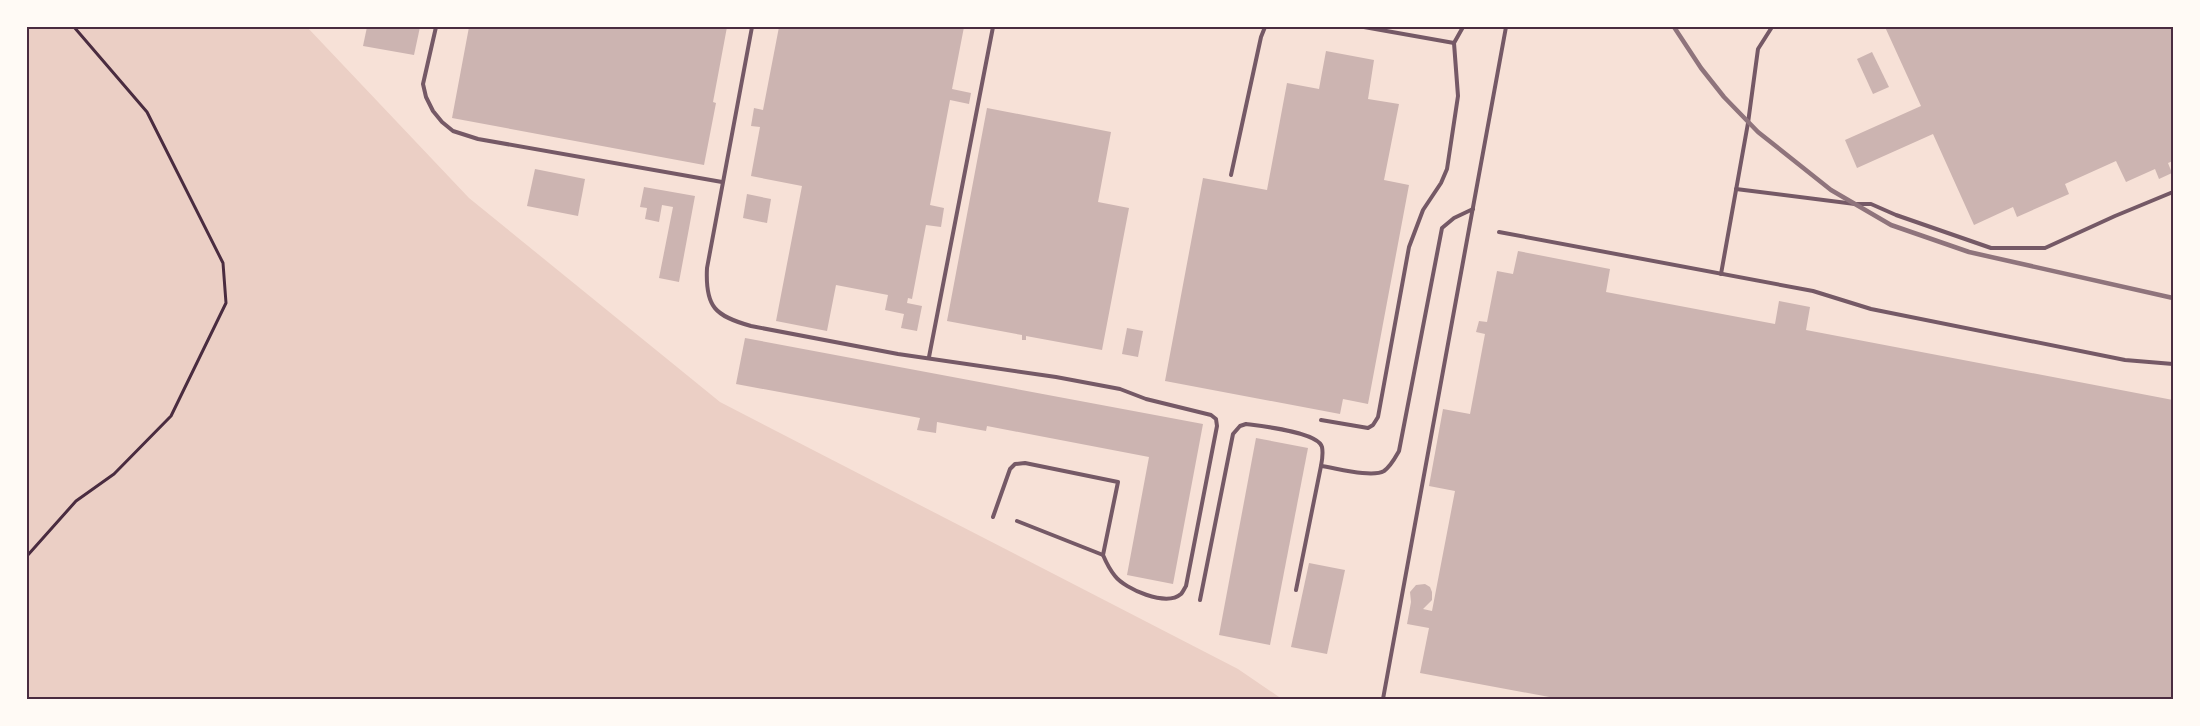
<svg xmlns="http://www.w3.org/2000/svg" width="2200" height="726" font-family="Quicksand,sans-serif">
<style>
.green{fill:#ebcfc5}
.building{fill:#ccb4b1}
.lines{fill:none;stroke-linecap:round;stroke-linejoin:round}
.path{stroke:#4a2c40;stroke-width:3}
.service{stroke:#755966;stroke-width:4}
.rail{stroke:#8f747c;stroke-width:4.5}
.neatline{fill:none;stroke:#4a2c40;stroke-width:2}
</style>
<rect width="100%" height="100%" fill="#f7e1d7"/>
<path class="green" d="M27 27H307L469 198 720 402 1238 669 1282 699H27Z"/>
<g class="building">
<path d="M367 27H420L414 55 363 46Z"/>
<path d="M469 27H727L713 102 716 103 704 165 452 118Z"/>
<path d="M779 27H964L952 89 971 93 969 104 950 100 930 205 944 208 941 227 926 225 912 299 908 298 907 303 922 306 917 331 901 328 904 314 885 310 888 295 836 285 827 331 776 321 802 186 751 176 760 127 751 126 754 108 763 110Z"/>
<path d="M1885 27H2173V161L2168 163 2172 173 2159 179 2155 169 2126 182 2116 161 2065 184 2069 194 2017 217 2013 207 1974 225 1933 134 1857 168 1845 140 1921 106Z"/>
<path d="M1326 51 1374 60 1368 99 1399 104 1384 180 1409 185 1368 404 1343 399 1340 414 1165 381 1203 178 1267 190 1287 83 1319 89Z"/>
<path d="M1872 52 1889 87 1873 94 1857 59Z"/>
<path d="M987 108 1111 132 1098 202 1129 208 1102 350 1026 336V340H1022V335L947 321Z"/>
<path d="M535 169 585 179 578 216 527 206Z"/>
<path d="M644 187 695 196 679 282 659 278 673 207 662 205 659 222 645 219 647 208 640 207Z"/>
<path d="M747 194 771 199 767 223 743 218Z"/>
<path d="M1518 251 1610 269 1606 292 1775 324 1779 301 1810 307 1806 330 2173 400V699H1560L1420 673 1429 628 1407 624 1411 602 1410 592 1416 585 1425 584 1430 587 1432 592V600L1423 609 1432 611 1455 491 1429 486 1443 409 1470 414 1485 334 1476 332 1479 321 1487 322 1497 271 1513 274Z"/>
<path d="M1127 328 1143 331 1138 357 1122 354Z"/>
<path d="M745 338 1203 424 1173 584 1127 575 1149 457 987 426 986 431 937 422 936 433 917 430 920 418 736 384Z"/>
<path d="M1256 438 1308 448 1270 645 1219 635Z"/>
<path d="M1309 563 1345 570 1327 654 1291 647Z"/>
</g>
<g class="lines">
<path class="path" d="M27 556 76 501 114 474 171 416 226 303 223 263 147 112 74 27"/>
<g class="service">
<path d="M436 27 423 84 426 97 433 111 442 122 453 131 478 139 722 182"/>
<path d="M752 27 707 268C705 307 715 316 751 326L898 354 1056 377 1120 389 1146 399 1211 415 1216 419 1217 426 1186 586C1184 589 1183 592 1181 594 1166 607 1125 589 1115 576 1110 570 1106 562 1103 555L1118 482 1025 463 1015 464 1010 469 993 517"/>
<path d="M1364 27 1454 43"/>
<path d="M1231 175 1261 37 1265 27"/>
<path d="M1736 189 1855 204H1871L1896 215 1991 248H2045L2115 216 2173 192"/>
<path d="M1499 232 1813 291 1871 309 2125 360 2173 364"/>
<path d="M1721 274 1748 123 1758 49 1772 27"/>
<path d="M929 357 993 27"/>
<path d="M1321 420 1368 428 1373 425 1378 417 1409 247 1423 210 1441 183 1447 169 1458 96 1454 43 1463 27"/>
<path d="M1017 521 1103 555"/>
<path d="M1296 590 1321 466C1336 468 1372 478 1384 471 1391 466 1395 458 1399 451L1442 228 1454 218 1473 209"/>
<path d="M1200 600 1233 434 1240 426 1246 424C1261 426 1318 432 1322 447 1323 452 1322 461 1321 466"/>
<path d="M1383 699 1506 27"/>
</g>
<path class="rail" d="M1674 27 1701 68 1724 97 1758 132 1831 190 1891 225 1969 252 2173 298"/>
</g>
<rect width="2200" height="726" fill="none" stroke="#fffaf5" stroke-width="57"/>
<rect x="28" y="28" width="2144" height="670" class="neatline"/>
</svg>
